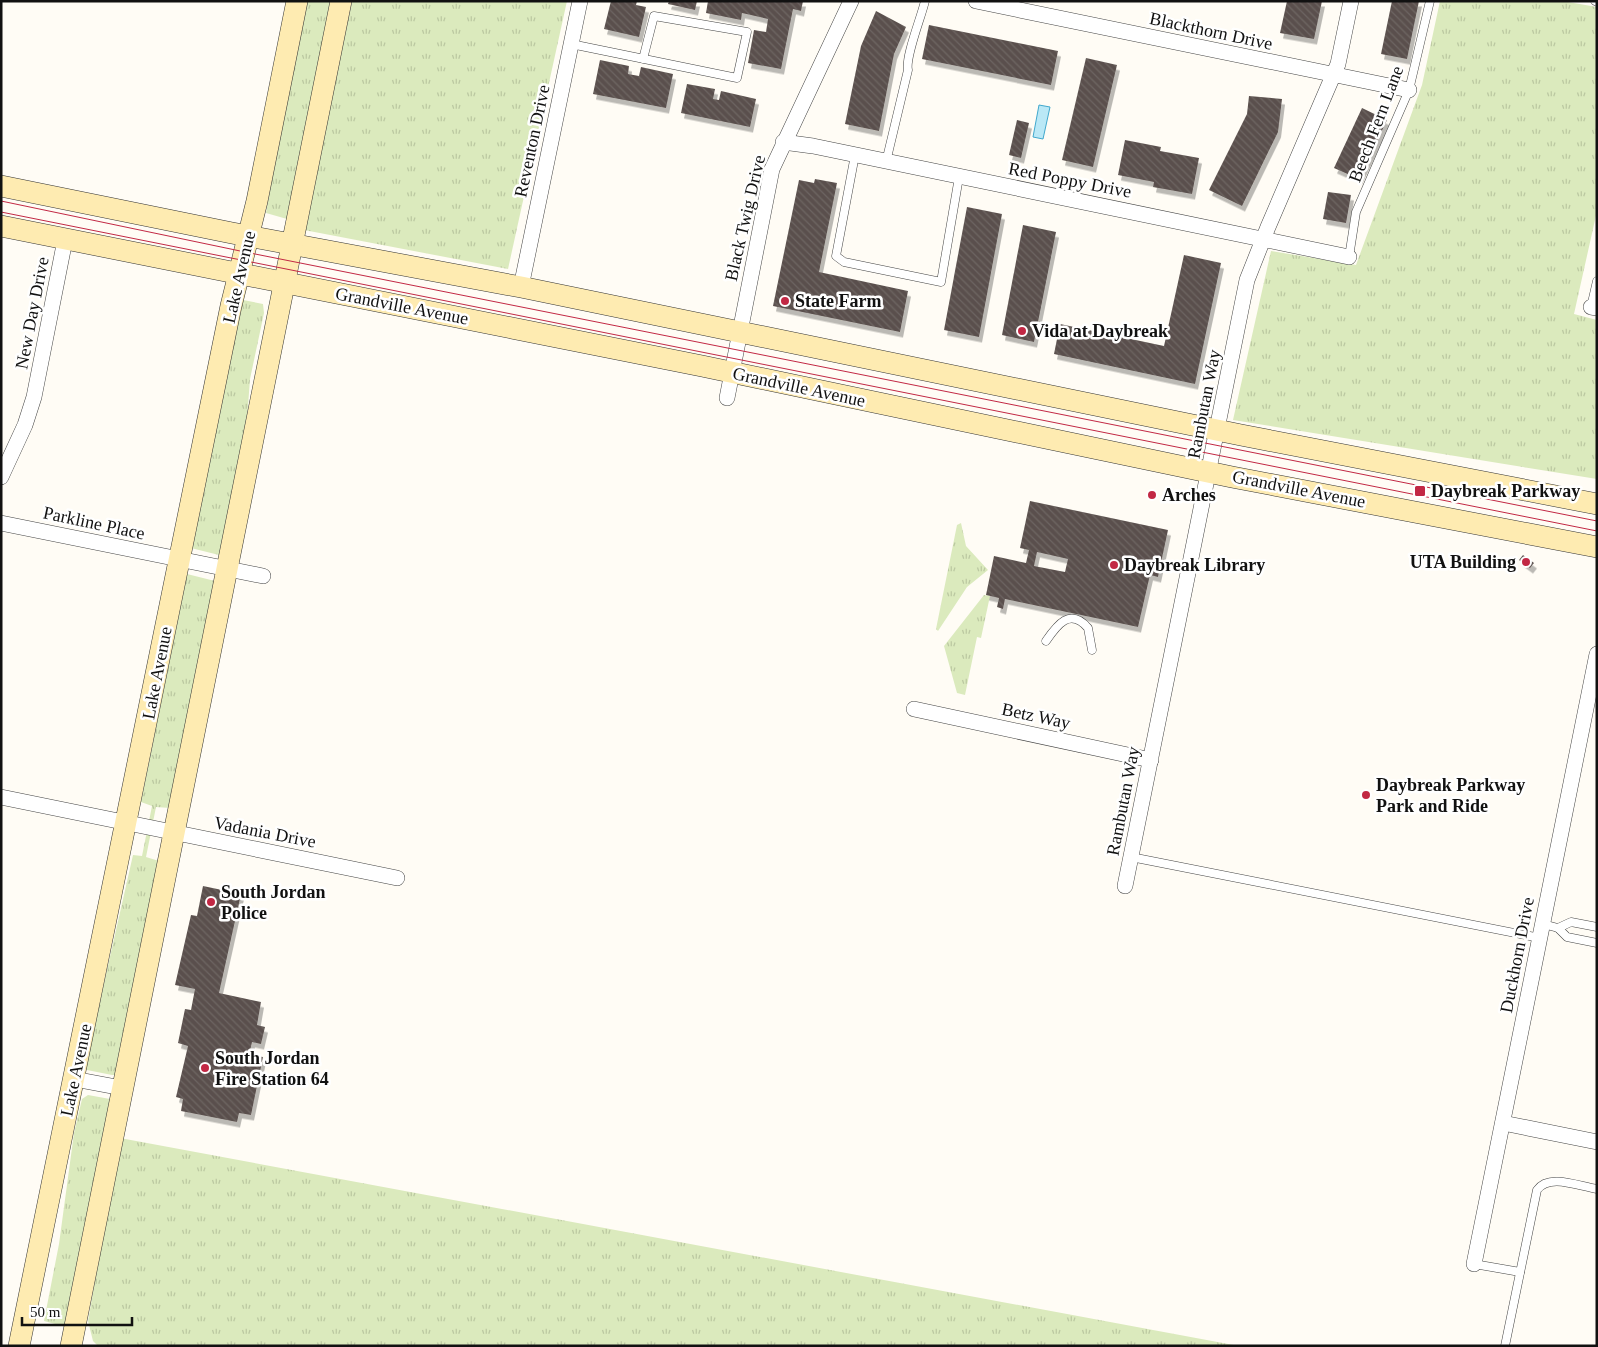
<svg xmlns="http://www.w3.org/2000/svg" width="1598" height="1347" font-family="Georgia,serif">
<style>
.grass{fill:url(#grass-tufts)}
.water{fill:#bae8f6;stroke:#41a8cd}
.building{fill:url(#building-back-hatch);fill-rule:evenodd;filter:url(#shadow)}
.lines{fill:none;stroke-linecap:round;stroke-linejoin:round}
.lane-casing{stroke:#444;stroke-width:9}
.street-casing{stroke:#444;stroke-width:16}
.secondary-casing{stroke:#333;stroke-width:22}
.lane{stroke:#fff;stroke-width:8}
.street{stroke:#fff;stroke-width:15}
.secondary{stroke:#feebb1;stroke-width:21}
.tram{stroke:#c22844;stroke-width:1}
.poi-dot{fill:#c22844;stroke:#fff;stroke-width:2}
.labels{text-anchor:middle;stroke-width:5;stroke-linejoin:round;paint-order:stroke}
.street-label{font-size:18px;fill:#111;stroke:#fff}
.poi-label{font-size:18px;font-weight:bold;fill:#111;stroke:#fff;text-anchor:start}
</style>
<defs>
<pattern id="grass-tufts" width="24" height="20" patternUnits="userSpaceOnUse" patternTransform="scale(1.25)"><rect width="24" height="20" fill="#dbeabd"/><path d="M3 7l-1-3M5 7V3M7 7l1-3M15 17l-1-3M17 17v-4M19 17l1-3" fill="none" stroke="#bbc8a1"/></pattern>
<pattern id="building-back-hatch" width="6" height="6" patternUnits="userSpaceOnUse" patternTransform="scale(1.25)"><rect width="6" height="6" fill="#5a504d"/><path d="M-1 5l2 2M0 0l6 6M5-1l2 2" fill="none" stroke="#6d6562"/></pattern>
<filter id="shadow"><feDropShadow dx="3" dy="5.5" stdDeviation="0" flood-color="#0004"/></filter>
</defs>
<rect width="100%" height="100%" fill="#fffcf5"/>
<g class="grass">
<path d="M301 1H333L287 219 266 213Z"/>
<path d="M352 1H567L508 269 304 230Z"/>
<path d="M1440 1H1562L1597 7V211L1574 314 1597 320V479L1233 420 1271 251 1356 265 1422 85Z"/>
<path d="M243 300 263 304 264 313 250 379 246 433 219 555 191 548Z"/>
<path d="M961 523 966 546 988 570 967 587 938 631 936 629 957 525Z"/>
<path d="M187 574 215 581 170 808 156 807 146 857 159 861 115 1075H112L87 1070 85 1067 133 855 142 856 152 806 141 802Z"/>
<path d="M984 595 990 596 981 638 977 637 965 695 957 693 944 646Z"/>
<path d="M88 1095 110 1099 66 1327 44 1321 59 1244 74 1133 82 1099Z"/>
<path d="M120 1138 1239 1346H98L93 1341 88 1321Z"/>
</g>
<path class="water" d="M1039 105 1050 107 1043 139 1033 137Z"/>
<g class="building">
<path d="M611 1H637L636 5 646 7 639 37 604 29Z"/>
<path d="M669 1H697L695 10 668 4Z"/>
<path d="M708 1H803L801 11 793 9 781 69 748 63 754 30 766 32 768 19 742 13 741 20 706 13Z"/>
<path d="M1287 1H1322L1314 39 1280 33Z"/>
<path d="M1392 1H1419L1407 59 1381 54Z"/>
<path d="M876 11 906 27 894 54 879 131 845 124 861 46Z"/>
<path d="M929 25 1058 51 1051 85 922 59Z"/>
<path d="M1086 58 1117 65 1093 167 1062 160Z"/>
<path d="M600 60 629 66 628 74 639 76 641 67 673 74 666 108 593 94Z"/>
<path d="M687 84 715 89 713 99 719 100 721 91 756 99 750 127 681 113Z"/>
<path d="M1249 96 1282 99 1278 132 1242 206 1209 190 1247 114Z"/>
<path d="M1362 108 1387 120 1359 179 1334 168Z"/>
<path d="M1017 120 1029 123 1021 158 1009 155Z"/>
<path d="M1125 140 1161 147 1160 151 1199 158 1192 194 1153 187 1154 182 1118 175Z"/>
<path d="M815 179 837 183 819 272 908 291 900 332 773 306 799 180 814 183Z"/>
<path d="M1328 192 1351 195 1346 223 1323 219Z"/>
<path d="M967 207 1002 214 979 337 944 330Z"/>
<path d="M1023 225 1056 232 1034 342 1002 335Z"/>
<path d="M1184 255 1221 263 1195 384 1054 354 1060 324 1164 346Z"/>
<path d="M1030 501 1168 530 1158 577 1150 575 1138 627 1005 599 1003 609 997 607 999 598 986 595 994 556 1026 563 1029 550 1020 548ZM1037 552 1068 559 1065 572 1034 566Z"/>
<path d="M1523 555 1534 563 1530 568 1519 560Z"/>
<path d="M203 886 241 894 219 993 261 1002 257 1025 265 1027 261 1044 252 1042 249 1055 263 1057 251 1115 239 1113 237 1122 181 1111 183 1099 176 1097 188 1046 178 1043 185 1009 191 1010 195 989 175 985 191 915 197 916Z"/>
</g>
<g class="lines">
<g class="lane-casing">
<g id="lane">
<path d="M1595 1 1597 2"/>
<path d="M571 44 737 78 747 32 654 16 643 59"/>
<path d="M855 155 836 256 844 262 941 282 959 177"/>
<path d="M886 162 908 70C905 57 921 18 925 1"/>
<path d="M1349 257 1356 212 1409 90 1430 1"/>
<path d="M1591 307 1597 281"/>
<path d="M1046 641C1057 625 1070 607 1088 628L1092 650"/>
<path d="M1131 857 1540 938"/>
<path d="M1543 924 1558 928 1567 937 1597 943"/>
<path d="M1558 928 1571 922 1597 927"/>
<path d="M1474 1264 1520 1272"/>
<path d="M1505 1346 1537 1190C1549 1173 1578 1186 1597 1189"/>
</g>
</g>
<g class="street-casing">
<g id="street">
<path d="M976 1 1409 90"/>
<path d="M783 142 813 146 1349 257"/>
<path d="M521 287 580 1"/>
<path d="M1591 307 1597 308"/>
<path d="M727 398 772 169 851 1"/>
<path d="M1 477 25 425 34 397 65 240"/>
<path d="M1 523 263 576"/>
<path d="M914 709 1151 760"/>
<path d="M1 797 397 878"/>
<path d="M1125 886 1247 280 1268 227 1338 64 1351 1"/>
<path d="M74 1079 122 1088"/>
<path d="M1503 1123 1597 1142"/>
<path d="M1474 1264 1597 654"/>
</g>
</g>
<g class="secondary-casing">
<g id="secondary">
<path d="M1 186 232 233 521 287 1241 435 1597 504"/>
<path d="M1 226 702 366 1232 477 1597 547"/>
<path d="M19 1346 231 306 257 201 297 1"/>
<path d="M71 1346 341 1"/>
</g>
</g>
<use href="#lane" class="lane"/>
<use href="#street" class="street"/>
<use href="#secondary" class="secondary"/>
<g class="tram">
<path d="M1 201 245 252 1597 521"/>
<path d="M1 212 1597 531"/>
</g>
</g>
<g class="poi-dot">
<circle cx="785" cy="301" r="5"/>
<circle cx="1022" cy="331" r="5"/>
<rect x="1414" y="485" width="12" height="12" rx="2.5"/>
<circle cx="1152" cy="495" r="5"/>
<circle cx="1526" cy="562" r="5"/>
<circle cx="1114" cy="565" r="5"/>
<circle cx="1366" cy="795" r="5"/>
<circle cx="211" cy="902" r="5"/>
<circle cx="205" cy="1068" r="5"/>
</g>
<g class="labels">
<g class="street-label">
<text transform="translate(1211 31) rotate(12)" y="6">Blackthorn Drive</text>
<text transform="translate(1376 124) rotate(-69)" y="6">Beech Fern Lane</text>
<text transform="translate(532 141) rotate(-78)" y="6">Reventon Drive</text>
<text transform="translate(1070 180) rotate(11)" y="6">Red Poppy Drive</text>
<text transform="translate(745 218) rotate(-77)" y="6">Black Twig Drive</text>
<text transform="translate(239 277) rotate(-77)" y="6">Lake Avenue</text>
<text transform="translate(402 306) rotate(11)" y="6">Grandville Avenue</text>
<text transform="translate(32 313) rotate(-79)" y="6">New Day Drive</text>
<text transform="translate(799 387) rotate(12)" y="6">Grandville Avenue</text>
<text transform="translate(1204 404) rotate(-79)" y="6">Rambutan Way</text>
<text transform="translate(1299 489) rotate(11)" y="6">Grandville Avenue</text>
<text transform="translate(94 523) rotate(12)" y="6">Parkline Place</text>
<text transform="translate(157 673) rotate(-79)" y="6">Lake Avenue</text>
<text transform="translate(1036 716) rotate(12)" y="6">Betz Way</text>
<text transform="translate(1123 801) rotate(-79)" y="6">Rambutan Way</text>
<text transform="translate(265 832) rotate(11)" y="6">Vadania Drive</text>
<text transform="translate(1517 955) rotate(-79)" y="6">Duckhorn Drive</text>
<text transform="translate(76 1070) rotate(-78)" y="6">Lake Avenue</text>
</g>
<g class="poi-label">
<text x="795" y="307">State Farm</text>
<text x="1032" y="337">Vida at Daybreak</text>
<text x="1431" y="497">Daybreak Parkway</text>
<text x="1162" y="501">Arches</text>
<text x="1516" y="568" text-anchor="end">UTA Building</text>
<text x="1124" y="571">Daybreak Library</text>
<text x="1376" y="791">Daybreak Parkway<tspan x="1376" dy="21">Park and Ride</tspan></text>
<text x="221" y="898">South Jordan<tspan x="221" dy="21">Police</tspan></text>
<text x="215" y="1064">South Jordan<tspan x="215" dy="21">Fire Station 64</tspan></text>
</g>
</g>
<rect width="1598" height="1347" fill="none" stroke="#111111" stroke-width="5"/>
<path d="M22 1317v8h110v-8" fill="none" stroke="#111111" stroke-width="2.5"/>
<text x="30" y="1317" font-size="15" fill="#111111" stroke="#ffffff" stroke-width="4" paint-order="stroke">50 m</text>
</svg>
